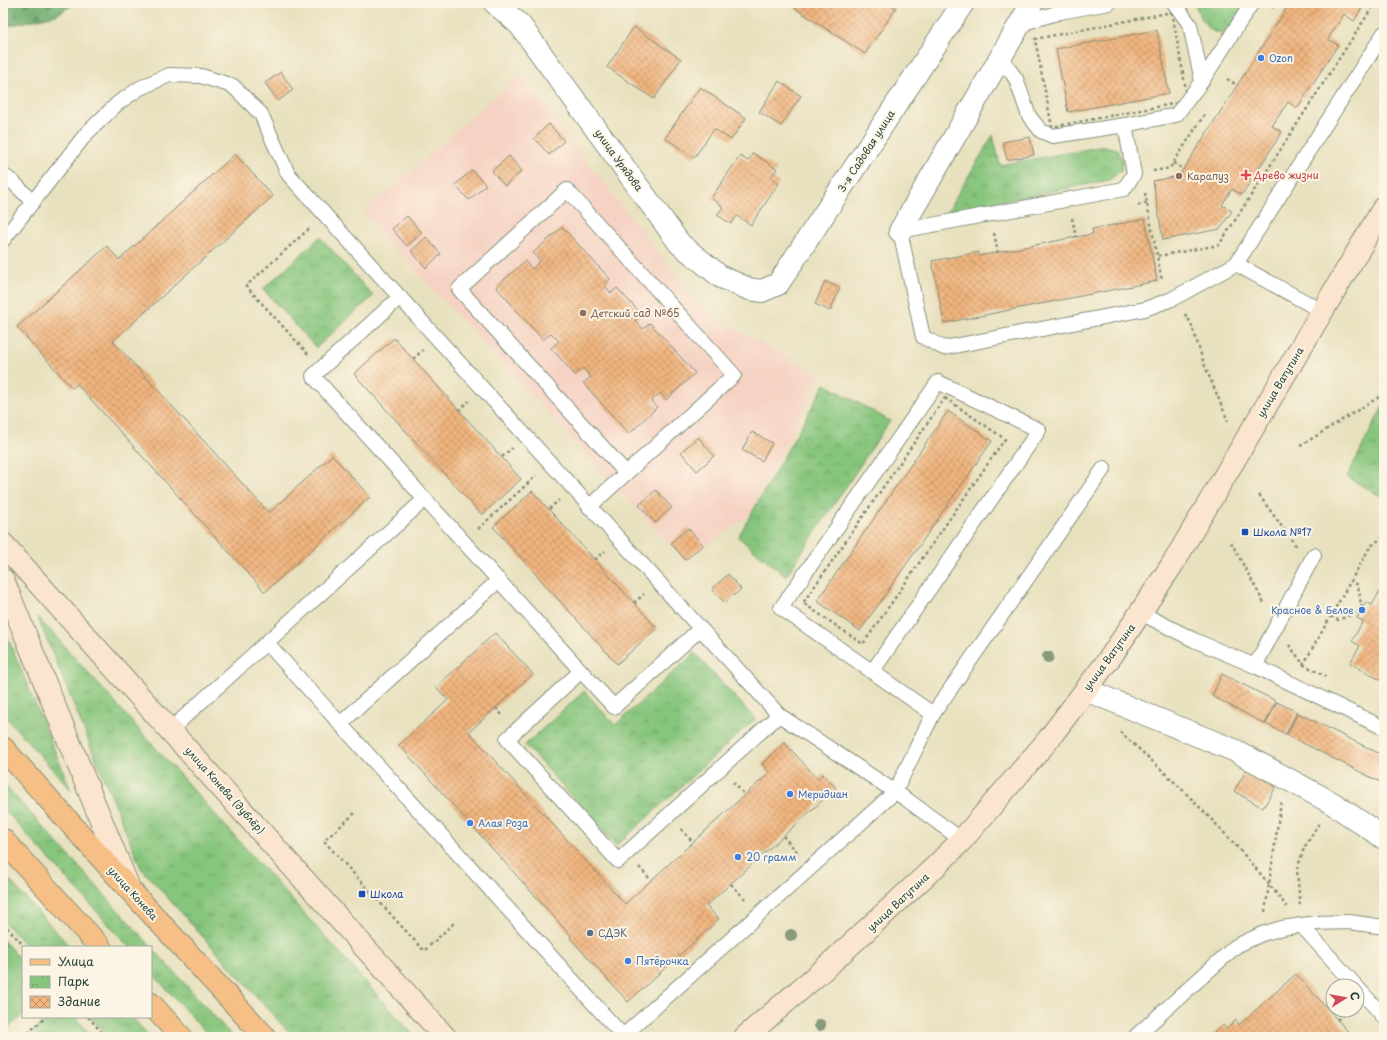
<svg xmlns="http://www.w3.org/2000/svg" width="1387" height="1040" font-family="'Playpen Sans',sans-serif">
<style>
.built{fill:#f5d2c3}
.grass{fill:url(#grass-tufts);stroke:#528158}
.forest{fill:url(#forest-firs);stroke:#467450}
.park{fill:url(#park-crowns);stroke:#528158}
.building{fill:url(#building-cross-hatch)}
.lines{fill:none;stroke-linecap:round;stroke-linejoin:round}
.lane-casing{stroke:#848f7a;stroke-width:16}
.street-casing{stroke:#848f7a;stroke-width:24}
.secondary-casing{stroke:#848f7a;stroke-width:24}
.primary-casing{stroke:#848f7a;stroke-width:24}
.path{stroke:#848f7a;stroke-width:2.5;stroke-dasharray:3 3;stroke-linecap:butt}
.lane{stroke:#fff;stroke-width:14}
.street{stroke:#fff;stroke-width:22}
.secondary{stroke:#fbe5cf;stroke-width:22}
.primary{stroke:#f5bf86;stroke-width:22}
.tree{fill:#889a7c}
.shop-dot{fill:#3f7fe0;stroke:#fcf5e5;stroke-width:1.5}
.health-dot{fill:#e0444e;stroke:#fcf5e5;stroke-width:1.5}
.education-dot{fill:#8d6e63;stroke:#fcf5e5;stroke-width:1.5}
.transit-dot{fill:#1a4fb4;stroke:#fcf5e5;stroke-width:1.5}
.service-dot{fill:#5c6f8a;stroke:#fcf5e5;stroke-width:1.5}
.labels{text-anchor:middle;stroke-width:4;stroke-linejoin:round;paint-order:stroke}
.shop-label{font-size:10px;fill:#366cbe;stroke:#fcf5e5;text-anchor:start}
.street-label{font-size:10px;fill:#1f3d34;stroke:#fcf5e5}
.health-label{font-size:10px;fill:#be3a42;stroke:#fcf5e5;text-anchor:start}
.education-label{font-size:10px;fill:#785e54;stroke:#fcf5e5;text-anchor:start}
.transit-label{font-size:10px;fill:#164399;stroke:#fcf5e5;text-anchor:start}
.service-label{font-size:10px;fill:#4e5e75;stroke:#fcf5e5;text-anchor:start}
</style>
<defs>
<pattern id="grass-tufts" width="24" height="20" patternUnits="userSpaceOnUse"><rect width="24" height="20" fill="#86c57c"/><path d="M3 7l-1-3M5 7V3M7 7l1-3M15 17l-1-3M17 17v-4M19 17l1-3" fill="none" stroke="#6da166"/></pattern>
<pattern id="forest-firs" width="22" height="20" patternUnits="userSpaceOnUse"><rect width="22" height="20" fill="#6caa6c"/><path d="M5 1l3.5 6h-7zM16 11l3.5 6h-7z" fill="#588c5a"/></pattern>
<pattern id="park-crowns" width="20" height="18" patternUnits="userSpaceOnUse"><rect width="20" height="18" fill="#86c57c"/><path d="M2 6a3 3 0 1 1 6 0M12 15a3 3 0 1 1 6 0" fill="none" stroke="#6da166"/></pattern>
<pattern id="building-cross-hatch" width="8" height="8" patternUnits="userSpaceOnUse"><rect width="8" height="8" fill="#f1b57f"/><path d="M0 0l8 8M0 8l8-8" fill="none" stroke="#c39469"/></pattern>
</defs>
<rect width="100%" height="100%" fill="#fcf5e5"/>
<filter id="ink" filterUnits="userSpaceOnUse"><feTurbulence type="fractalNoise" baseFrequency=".025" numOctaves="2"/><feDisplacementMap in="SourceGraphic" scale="8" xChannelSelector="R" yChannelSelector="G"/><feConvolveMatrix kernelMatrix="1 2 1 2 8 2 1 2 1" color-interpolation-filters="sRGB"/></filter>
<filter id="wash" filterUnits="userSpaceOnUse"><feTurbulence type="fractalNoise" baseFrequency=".012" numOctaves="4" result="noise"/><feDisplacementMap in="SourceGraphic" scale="16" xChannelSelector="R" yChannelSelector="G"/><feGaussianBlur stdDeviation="0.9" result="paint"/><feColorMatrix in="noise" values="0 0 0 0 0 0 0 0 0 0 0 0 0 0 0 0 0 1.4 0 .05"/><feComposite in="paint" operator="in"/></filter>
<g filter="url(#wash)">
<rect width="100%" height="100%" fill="#e8e1bf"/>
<path class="built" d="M520 75 689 293 702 306 718 320 821 375 750 514 685 561 363 213Z"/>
<g class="grass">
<path d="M1384 404V498L1347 477Z"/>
<path d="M37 616 415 1037H293L141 868Z"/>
<path d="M3 626 71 790 3 714Z"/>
<path d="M3 783 233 1037H210L151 972V947H129L3 808Z"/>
<path d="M3 873 70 947H27L3 921Z"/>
<path d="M3 940 23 962V1015L3 1033Z"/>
<path d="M49 1017H75L93 1037H27Z"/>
<path d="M90 1017H132L150 1037H108Z"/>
</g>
<path class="forest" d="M3 3H76L56 15 3 27Z"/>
<g class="park">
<path d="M1194 3H1246C1238 15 1223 47 1206 25 1201 19 1198 10 1194 3Z"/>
<path d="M993 135 1000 165 1105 146 1117 149 1122 160 1121 171 1109 180 947 212Z"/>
<path d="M320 237 373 296 316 348 263 289Z"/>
<path d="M825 384 890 421 786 576 738 537Z"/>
<path d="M695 653 755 719 616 846 525 745 584 691 615 725Z"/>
</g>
<g id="blocks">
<g class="building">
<path d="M787 3H888L896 8 865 54Z"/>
<path d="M1290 3H1365L1354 21 1344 14 1328 39 1338 45 1297 108 1288 102 1272 126 1282 132 1242 195 1232 189 1222 205 1232 211 1220 229 1163 240 1153 181 1179 176Z"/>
<path d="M634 27 681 59 654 99 607 67Z"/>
<path d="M1157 30 1169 93 1068 112 1056 49Z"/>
<path d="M281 72 293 90 278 101 265 83Z"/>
<path d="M779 81 801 96 781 126 759 112Z"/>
<path d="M700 87 746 118 731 140 714 129 694 158 665 138Z"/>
<path d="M549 124 564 141 549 155 534 138Z"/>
<path d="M1030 137 1034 155 1007 160 1003 142Z"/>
<path d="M753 153 777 169 771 177 779 183 751 225 737 216 731 224 717 215 723 207 711 198 740 156 748 161Z"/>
<path d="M235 154 273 196 113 341 269 513 332 455 370 497 265 592 77 384 72 388 17 327 107 246 119 260Z"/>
<path d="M509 156 522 171 505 186 492 171Z"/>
<path d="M472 170 486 185 469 200 455 185Z"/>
<path d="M407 216 422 233 407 246 392 229Z"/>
<path d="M1145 219 1157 281 944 323 932 261 979 252V256L1076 237 1093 234 1092 229Z"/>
<path d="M562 227 610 279 604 285 611 293 617 288 641 314 635 320 643 329 650 323 695 373 666 400 660 393 651 401 657 407 629 434 583 383 591 377 583 368 575 375 551 348 559 341 551 333 543 340 496 287 525 261 532 269 540 261 533 253Z"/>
<path d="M426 237 441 254 426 268 411 251Z"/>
<path d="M825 281 840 288 830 311 815 304Z"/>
<path d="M394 338 521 479 482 515 354 374Z"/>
<path d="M948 411 992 441 860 631 817 601Z"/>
<path d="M752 432 772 443 762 461 742 450Z"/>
<path d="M698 437 714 456 697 471 681 452Z"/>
<path d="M656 490 672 508 655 523 639 505Z"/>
<path d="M532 491 657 628 617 664 493 527Z"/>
<path d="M688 528 703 545 685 560 671 543Z"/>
<path d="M728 574 741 589 725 603 712 589Z"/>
<path d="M1384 584V682L1350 663 1360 646 1352 641 1363 621 1357 618 1366 602 1372 605Z"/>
<path d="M495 633 533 674 469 732 625 904 769 773 762 764 785 743 818 779 823 774 836 788 706 906 719 919 628 1002 570 938 571 936 399 745 448 700 436 687Z"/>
<path d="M1222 674 1276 701 1265 724 1212 696Z"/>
<path d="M1277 702 1297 712 1286 734 1266 724Z"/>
<path d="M1298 713 1384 756V784L1287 735Z"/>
<path d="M1247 769 1276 787 1263 808 1234 791Z"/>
<path d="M1296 974 1353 1037H1210L1223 1025 1227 1029 1236 1020 1239 1025Z"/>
</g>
</g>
</g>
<g filter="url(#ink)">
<use href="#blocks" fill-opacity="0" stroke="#848f7a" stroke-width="1"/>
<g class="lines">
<g class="lane-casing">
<g id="lane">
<path d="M1174 3 1190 25 1202 81"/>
<path d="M1020 24 1060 12 1109 3"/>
<path d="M1001 58 1016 79 1029 116 1041 131 1053 136 1125 125 1176 115 1202 81 1252 3"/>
<path d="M1125 125 1134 174 1124 189 900 231 923 337 944 348 1145 309 1172 299 1236 264 1322 311"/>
<path d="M3 175 14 183 33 202"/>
<path d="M3 240 86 134 118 103 140 88 169 75 201 76 233 86 261 114 288 174 779 715 906 799 962 840"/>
<path d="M1236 264 1384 33"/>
<path d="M400 297 313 376 581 671"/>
<path d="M589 507 734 375 567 190 459 289 626 473"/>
<path d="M1141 613 1194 640 1255 666 1384 728"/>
<path d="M700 629 614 707 581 671 507 739 618 861 779 715"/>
<path d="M267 643 623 1036 895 792 933 714 1104 468"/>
<path d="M1255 666 1314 555"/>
<path d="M872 672 1039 430 938 382 781 608 933 714"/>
<path d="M340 724 499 580"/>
<path d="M170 730 425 499"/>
<path d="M1301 925 1356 986"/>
<path d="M1357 987 1384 1017"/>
<path d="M1135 1037 1236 946 1262 934 1282 928 1316 923 1349 922 1384 927"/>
</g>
</g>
<g class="street-casing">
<g id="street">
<path d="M495 3 520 25 680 244 721 277 749 289 762 291 778 284 963 3"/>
<path d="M900 231 1032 3"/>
<path d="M1086 690 1236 751 1332 803 1384 838"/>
</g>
</g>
<g class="secondary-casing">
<g id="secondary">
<path d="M3 544 445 1037"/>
<path d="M3 580 128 886"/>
<path d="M745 1037 823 970 936 866 962 840 1048 740 1112 655 1172 565 1384 207"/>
</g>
</g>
<g class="primary-casing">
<g id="primary">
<path d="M3 748 129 889 265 1037"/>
<path d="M3 840 100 947"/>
<path d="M151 1004 181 1037"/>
</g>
</g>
<g class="path">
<path d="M1272 8 1276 3"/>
<path d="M1172 12 1188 101 1052 127 1035 39Z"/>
<path d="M1227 79 1237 85"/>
<path d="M1173 163 1184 169"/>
<path d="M1153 171 1170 168 1206 112"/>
<path d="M1145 193 1162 281"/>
<path d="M1138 205 1147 203"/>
<path d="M1072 218 1076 237"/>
<path d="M994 233 998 252"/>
<path d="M1158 256 1219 245 1375 3"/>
<path d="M1185 314 1191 323 1204 364 1228 421"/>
<path d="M308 354 246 286 311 227"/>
<path d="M413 359 423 350"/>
<path d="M945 398 1005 439 863 644 803 603Z"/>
<path d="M459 410 469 401"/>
<path d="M1300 446 1384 394"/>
<path d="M502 457 512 448"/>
<path d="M1259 495 1296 546"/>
<path d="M549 509 559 500"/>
<path d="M478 529 536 476"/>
<path d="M1231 542 1265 605"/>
<path d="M595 560 605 551"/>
<path d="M634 603 644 594"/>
<path d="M1331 616 1338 620 1362 610 1358 585 1351 581"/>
<path d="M1289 645 1304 665 1326 676"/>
<path d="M1303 665 1370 547 1384 536"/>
<path d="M496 708 503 716"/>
<path d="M1120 732C1180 785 1238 843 1287 907"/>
<path d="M733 782 745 795"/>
<path d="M355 813 324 841 424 951 455 922"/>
<path d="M681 829 693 842"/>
<path d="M783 836 799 854"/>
<path d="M639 867 651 880"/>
<path d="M731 884 745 899"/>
<path d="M1300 905 1297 870 1304 848 1320 822"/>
<path d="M1265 912 1281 802"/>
<path d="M3 923 25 947"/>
<path d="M88 1017 106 1037"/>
<path d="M1337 1020 1348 1010"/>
<path d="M23 1037 46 1017"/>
</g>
<use href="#lane" class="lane"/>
<use href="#street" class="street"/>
<use href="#secondary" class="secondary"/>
<use href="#primary" class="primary"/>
</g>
<g class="tree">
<circle cx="1048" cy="657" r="6"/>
<circle cx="791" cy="935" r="6"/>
<circle cx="820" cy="1025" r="6"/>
</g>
</g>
<g class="shop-dot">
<circle cx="1261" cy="58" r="4"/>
<circle cx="1362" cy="610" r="4"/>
<circle cx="790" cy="794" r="4"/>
<circle cx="470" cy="823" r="4"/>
<circle cx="738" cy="857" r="4"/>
<circle cx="628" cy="961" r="4"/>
</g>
<path class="health-dot" d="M1244 169h4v4h4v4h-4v4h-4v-4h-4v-4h4z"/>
<g class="education-dot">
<circle cx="1179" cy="176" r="4"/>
<circle cx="583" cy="313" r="4"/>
</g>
<g class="transit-dot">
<rect x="1241" y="528" width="8" height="8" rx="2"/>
<rect x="358" y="890" width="8" height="8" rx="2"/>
</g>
<circle class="service-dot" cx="590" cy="933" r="4"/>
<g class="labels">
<g class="shop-label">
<text x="1269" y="62">Ozon</text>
<text x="1354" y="614" text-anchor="end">Красное &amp; Белое</text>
<text x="798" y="798">Меридиан</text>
<text x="478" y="827">Алая Роза</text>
<text x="746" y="861">20 грамм</text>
<text x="636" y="965">Пятёрочка</text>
</g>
<g class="street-label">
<text transform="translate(866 151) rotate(-57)" y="4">3-я Садовая улица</text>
<text transform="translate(619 160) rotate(54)" y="4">улица Урядова</text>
<text transform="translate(1280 382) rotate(-59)" y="4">улица Ватутина</text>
<text transform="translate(1109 657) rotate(-54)" y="4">улица Ватутина</text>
<text transform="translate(225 790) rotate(48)" y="4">улица Конева (дублёр)</text>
<text transform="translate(133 893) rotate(48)" y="4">улица Конева</text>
<text transform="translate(898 902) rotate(-43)" y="4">улица Ватутина</text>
</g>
<g class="health-label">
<text x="1254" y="179">Древо жизни</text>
</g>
<g class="education-label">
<text x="1187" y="180">Карапуз</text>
<text x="591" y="317">Детский сад №65</text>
</g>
<g class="transit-label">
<text x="1253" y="536">Школа №17</text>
<text x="370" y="898">Школа</text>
</g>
<g class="service-label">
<text x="598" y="937">СДЭК</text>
</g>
</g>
<rect width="1387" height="1040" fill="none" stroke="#fcf5e5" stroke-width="16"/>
<rect x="22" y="946" width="130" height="72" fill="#fcf5e5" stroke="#a4ab9e"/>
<rect x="30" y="959" width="20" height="6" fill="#f5bf86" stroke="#a4ab9e"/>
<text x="58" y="966" font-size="12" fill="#1f3d34">Улица</text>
<rect x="30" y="976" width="20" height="12" fill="url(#park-crowns)" stroke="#a4ab9e"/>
<text x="58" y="986" font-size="12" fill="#1f3d34">Парк</text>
<rect x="30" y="996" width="20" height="12" fill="url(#building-cross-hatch)" stroke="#a4ab9e"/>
<text x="58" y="1006" font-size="12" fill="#1f3d34">Здание</text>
<g transform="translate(1345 998) rotate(79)"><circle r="19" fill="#fcf5e5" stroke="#a4ab9e"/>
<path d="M0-3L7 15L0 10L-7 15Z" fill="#d1495b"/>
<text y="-6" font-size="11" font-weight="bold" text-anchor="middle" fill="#1f3d34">С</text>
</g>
</svg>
